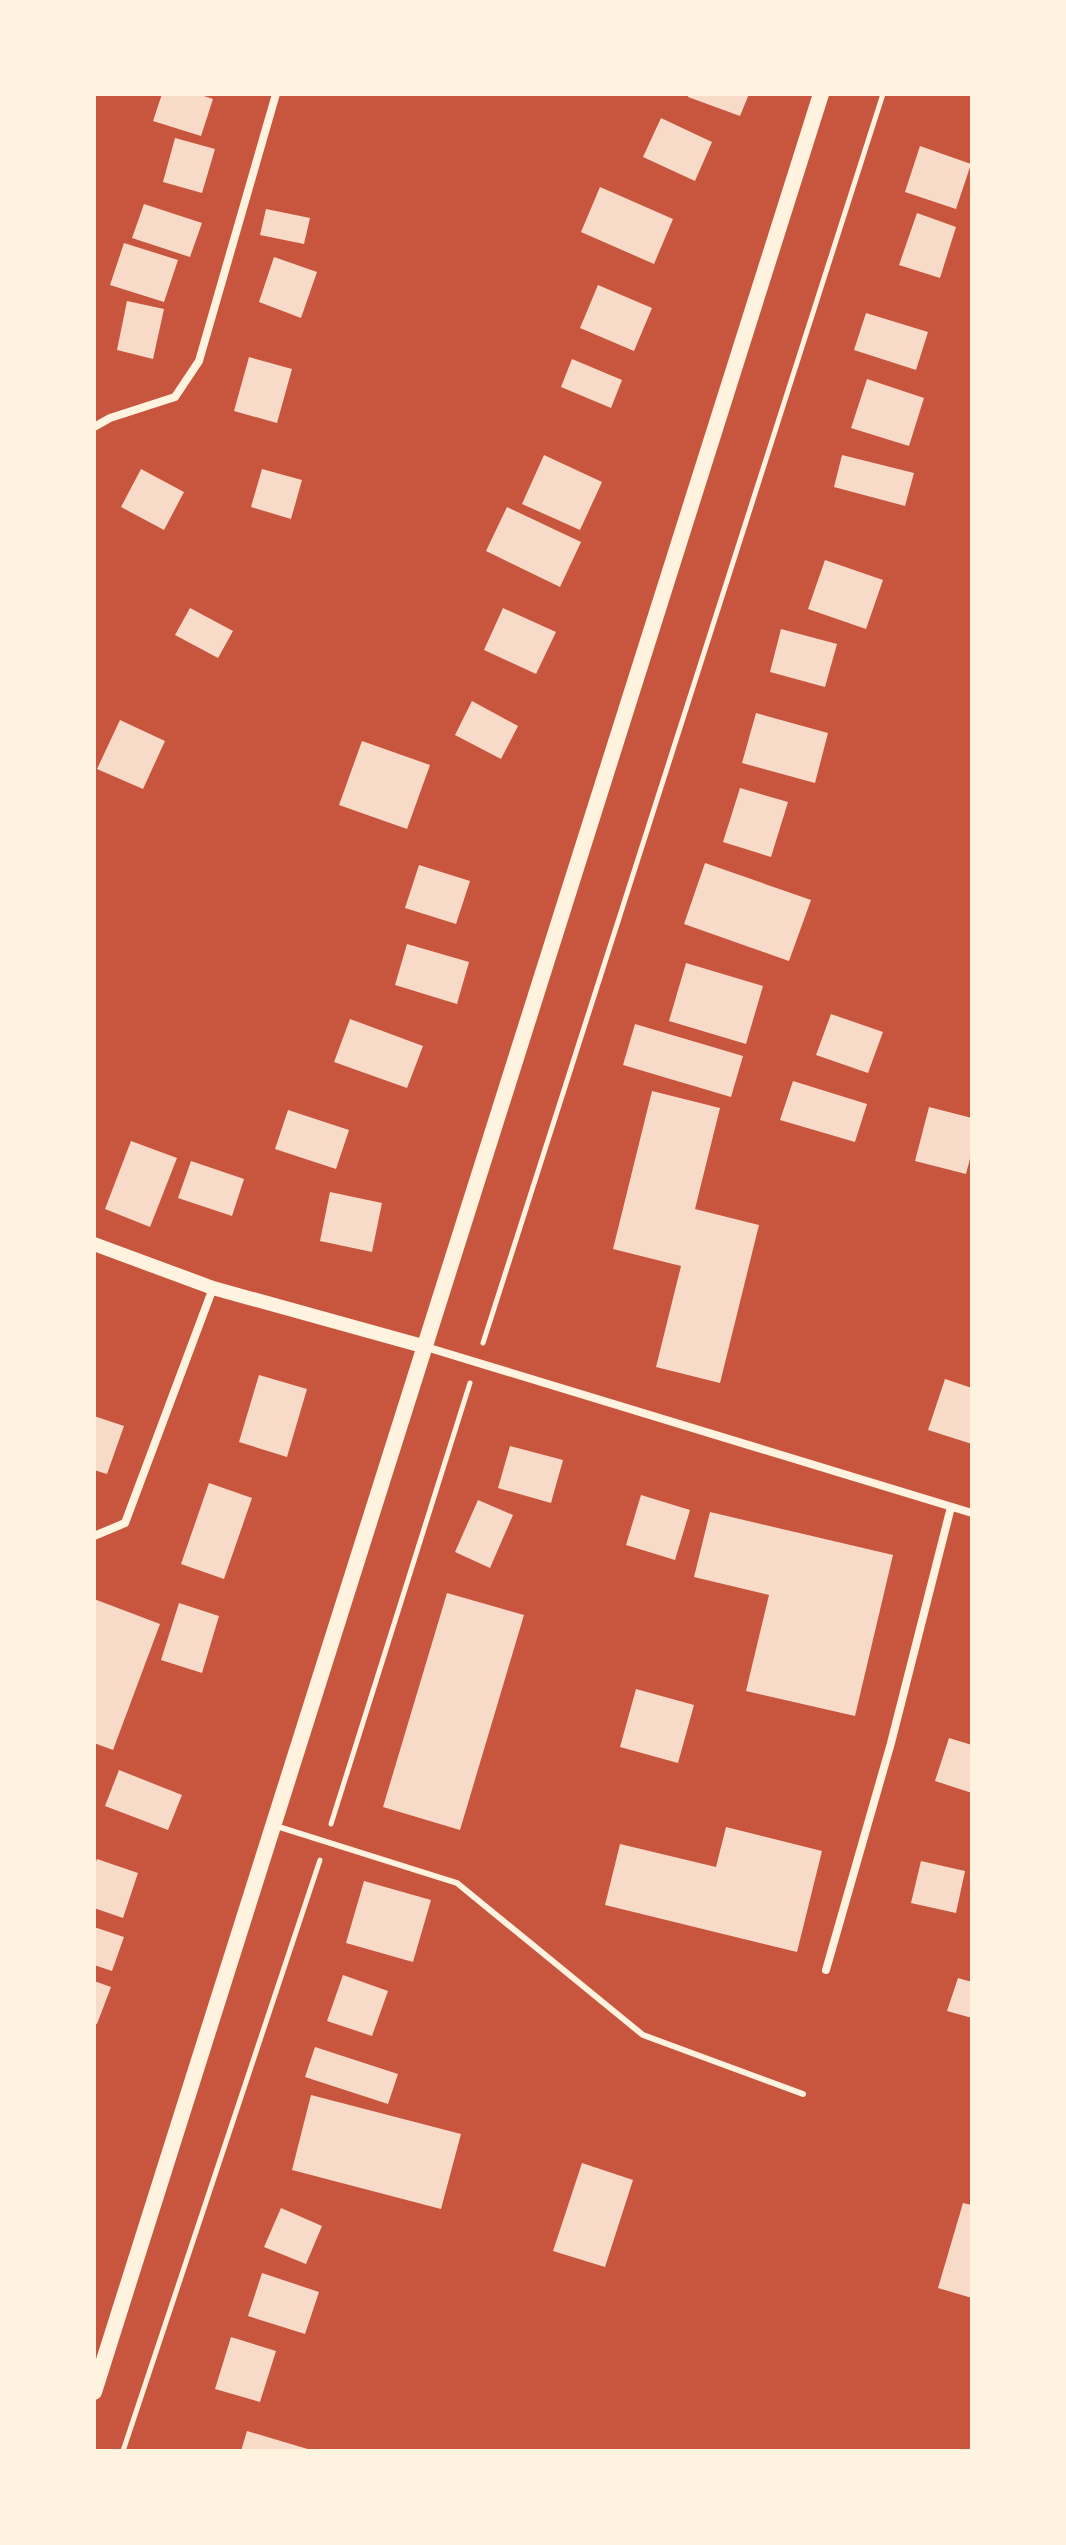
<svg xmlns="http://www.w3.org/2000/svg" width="1066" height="2545" font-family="Spectral,serif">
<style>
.building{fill:#f7dbc8}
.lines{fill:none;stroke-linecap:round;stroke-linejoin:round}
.path{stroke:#fff3e0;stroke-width:5}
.service{stroke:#fff3e0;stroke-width:6}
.minor{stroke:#fff3e0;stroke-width:8}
.tertiary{stroke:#fff3e0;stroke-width:14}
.secondary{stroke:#fff3e0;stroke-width:16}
</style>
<rect width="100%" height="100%" fill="#c8553d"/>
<g class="building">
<path d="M162 94H198L213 99 201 136 153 121Z"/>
<path d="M689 94H749L740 116 688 97Z"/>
<path d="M661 118 712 142 695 181 643 157Z"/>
<path d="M175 138 215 149 202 193 163 182Z"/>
<path d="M920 146 971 164 956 209 905 192Z"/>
<path d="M600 187 673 219 654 264 581 232Z"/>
<path d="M144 204 202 223 190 257 132 238Z"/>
<path d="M266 209 310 218 304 244 260 235Z"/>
<path d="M917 213 956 227 940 278 899 265Z"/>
<path d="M124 243 178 260 164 302 110 285Z"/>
<path d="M274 257 317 272 301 318 259 302Z"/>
<path d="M598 285 652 308 634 351 580 328Z"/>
<path d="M127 301 164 309 153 359 117 350Z"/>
<path d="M866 313 928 332 916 370 854 350Z"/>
<path d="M249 357 292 369 277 423 234 411Z"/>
<path d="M572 359 622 380 611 408 561 387Z"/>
<path d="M867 379 924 398 909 446 851 428Z"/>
<path d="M544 455 602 482 580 530 522 504Z"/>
<path d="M842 455 914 473 905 506 834 487Z"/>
<path d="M141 469 184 492 164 530 121 507Z"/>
<path d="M262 469 302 480 291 519 251 507Z"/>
<path d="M507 507 581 542 560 587 486 551Z"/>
<path d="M825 560 883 580 866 629 808 609Z"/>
<path d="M190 608 233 631 218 658 175 635Z"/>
<path d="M503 608 556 632 536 674 484 650Z"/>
<path d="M781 629 837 644 825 687 770 672Z"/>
<path d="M472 701 518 726 501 759 455 735Z"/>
<path d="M756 713 828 733 815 783 742 763Z"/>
<path d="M120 720 165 741 143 789 97 769Z"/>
<path d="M362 741 430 765 407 829 339 805Z"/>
<path d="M740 788 788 802 771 857 723 842Z"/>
<path d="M705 863 811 900 789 961 684 924Z"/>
<path d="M419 865 470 881 456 924 405 908Z"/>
<path d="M407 944 469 962 457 1004 395 985Z"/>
<path d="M686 963 763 986 746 1044 669 1021Z"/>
<path d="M831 1014 883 1032 868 1073 816 1055Z"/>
<path d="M350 1019 423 1046 407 1088 334 1062Z"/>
<path d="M635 1024 743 1056 731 1097 623 1065Z"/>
<path d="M793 1081 867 1104 855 1142 780 1120Z"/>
<path d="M652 1091 720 1108 695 1209 759 1225 720 1383 656 1367 681 1266 613 1249Z"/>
<path d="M929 1107 972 1118V1151L966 1174 915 1161Z"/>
<path d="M288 1110 349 1130 336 1169 275 1149Z"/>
<path d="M131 1141 177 1158 150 1227 105 1209Z"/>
<path d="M191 1161 244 1179 232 1216 178 1198Z"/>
<path d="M330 1192 382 1203 372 1252 320 1241Z"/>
<path d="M259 1375 307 1389 287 1457 239 1442Z"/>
<path d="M945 1379 972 1388V1444L928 1430Z"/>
<path d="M94 1416 124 1426 107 1474 94 1470Z"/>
<path d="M510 1446 563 1460 551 1503 498 1488Z"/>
<path d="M209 1483 252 1498 224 1579 181 1564Z"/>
<path d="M641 1495 690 1510 675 1560 626 1545Z"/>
<path d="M478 1500 513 1515 490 1568 455 1552Z"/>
<path d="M710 1512 893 1555 855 1716 746 1691 769 1595 694 1577Z"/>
<path d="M447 1593 524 1615 460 1830 383 1807Z"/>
<path d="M94 1599 160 1624 113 1750 94 1743Z"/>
<path d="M179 1603 219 1616 202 1673 161 1660Z"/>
<path d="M636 1689 694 1705 678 1763 620 1747Z"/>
<path d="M949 1738 972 1745V1793L935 1781Z"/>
<path d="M119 1770 182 1795 168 1830 105 1806Z"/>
<path d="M726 1827 822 1851 797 1952 605 1905 620 1844 716 1867Z"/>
<path d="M97 1859 138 1873 123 1918 94 1908V1867Z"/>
<path d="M921 1861 965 1871 956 1913 911 1903Z"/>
<path d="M364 1881 431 1900 413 1962 346 1943Z"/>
<path d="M94 1927 124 1937 112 1971 94 1965Z"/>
<path d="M343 1975 388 1991 372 2036 327 2021Z"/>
<path d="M958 1978 972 1982V2018L947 2011Z"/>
<path d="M94 1981 111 1987 97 2024 94 2023Z"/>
<path d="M315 2047 398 2074 388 2104 305 2077Z"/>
<path d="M311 2095 461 2134 441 2209 292 2170Z"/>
<path d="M582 2163 633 2180 605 2267 553 2251Z"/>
<path d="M963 2203 972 2205V2298L938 2288Z"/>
<path d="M281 2208 322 2226 306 2264 264 2247Z"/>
<path d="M262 2273 319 2292 305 2334 248 2316Z"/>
<path d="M231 2337 276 2351 260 2402 215 2389Z"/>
<path d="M247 2431 311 2450V2451H241Z"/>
</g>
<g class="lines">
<g class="path">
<path d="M483 1343 883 94"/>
<path d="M331 1824 470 1383"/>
<path d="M123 2451 320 1860"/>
</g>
<path class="service" d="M276 1826 457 1883 643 2035 803 2094"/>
<g class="minor">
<path d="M94 427 110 418 175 397 199 361 276 94"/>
<path d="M426 1347 972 1513"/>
<path d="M94 1536 125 1523 213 1288"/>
<path d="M826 1970 891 1743 951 1507"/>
</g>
<path class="tertiary" d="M94 1244 213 1288 426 1347"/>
<path class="secondary" d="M94 2392 821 94"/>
</g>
<rect width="1066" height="2545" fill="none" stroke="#fff3e0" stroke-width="192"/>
</svg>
